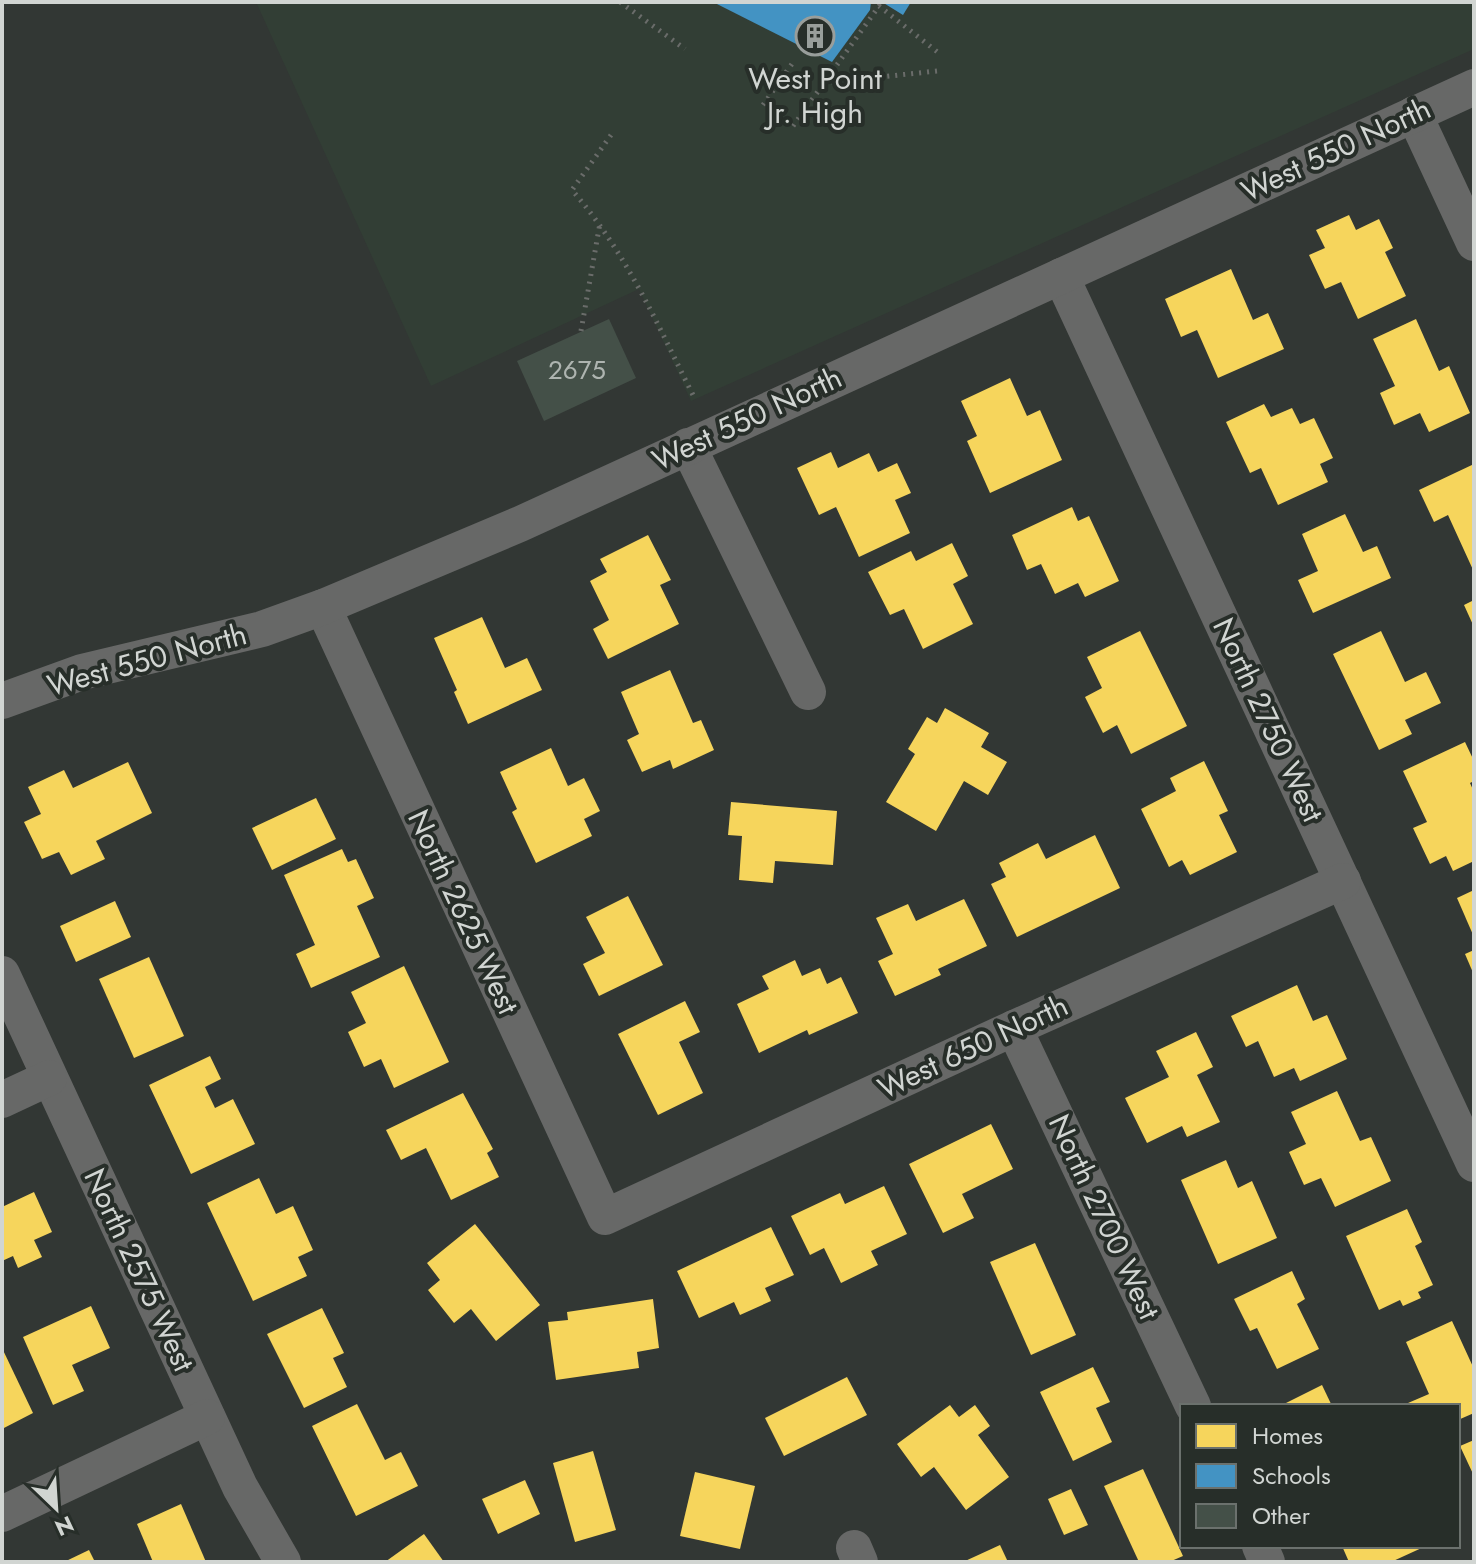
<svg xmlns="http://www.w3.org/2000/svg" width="1476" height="1564" font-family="Jost,sans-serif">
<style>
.built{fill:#323e35}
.homes{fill:#f6d55c}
.schools{fill:#4393c3}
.building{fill:#445048}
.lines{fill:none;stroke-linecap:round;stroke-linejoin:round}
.path{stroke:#6a6c6a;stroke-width:5;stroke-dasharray:2 6;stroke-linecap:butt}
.minor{stroke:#676867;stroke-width:36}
.labels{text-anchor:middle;stroke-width:8;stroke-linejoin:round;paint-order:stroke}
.number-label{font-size:26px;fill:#aeb4b0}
.poi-label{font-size:30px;fill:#d1d5d2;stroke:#272e29}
.street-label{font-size:30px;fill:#d1d5d2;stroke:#272e29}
</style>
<rect width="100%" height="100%" fill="#323734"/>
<path class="built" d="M256 2H1474V49L691 401 639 289 431 386Z"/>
<g class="homes">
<path d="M1349 215 1356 230 1379 219 1393 248 1385 252 1406 296 1358 319 1341 282 1325 289 1309 255 1325 248 1316 230Z"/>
<path d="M1231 269 1253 320 1268 313 1284 349 1218 378 1197 330 1181 337 1165 299Z"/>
<path d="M1416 319 1439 371 1449 366 1470 413 1429 432 1420 413 1394 425 1380 393 1395 386 1373 339Z"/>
<path d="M1010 378 1027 416 1040 410 1062 460 990 493 967 441 977 436 961 401Z"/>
<path d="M1264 404 1271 417 1292 408 1300 424 1314 418 1333 458 1320 464 1328 482 1278 505 1261 468 1250 473 1226 422Z"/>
<path d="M831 452 838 468 869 453 878 472 897 463 911 493 895 500 910 533 859 557 836 507 819 515 797 468Z"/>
<path d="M1474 464V572L1448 515 1434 522 1419 490Z"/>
<path d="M1072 507 1078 521 1089 516 1119 581 1085 597 1078 583 1055 594 1041 564 1027 570 1012 535Z"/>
<path d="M1345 514 1363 552 1377 546 1391 578 1313 613 1298 580 1318 571 1302 534Z"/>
<path d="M648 535 671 580 660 585 679 624 608 659 593 629 609 620 590 581 607 572 600 559Z"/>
<path d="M952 543 968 576 953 584 973 624 923 649 904 609 890 615 868 572 911 551 916 561Z"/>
<path d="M1474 600V627L1464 605Z"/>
<path d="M482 617 505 668 527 658 542 690 468 724 454 692 457 690 434 638Z"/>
<path d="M1140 631 1187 726 1131 754 1117 725 1103 733 1085 697 1102 688 1087 657Z"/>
<path d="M1381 631 1405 682 1426 672 1441 703 1405 720 1412 734 1379 750 1333 654Z"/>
<path d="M670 670 693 723 701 720 714 750 673 769 670 760 642 772 627 740 639 734 621 692Z"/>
<path d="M945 708 989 733 981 747 1007 762 988 795 964 781 936 831 886 802 915 754 908 749 927 717 937 723Z"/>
<path d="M1465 742 1474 761V781L1470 783 1474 792V861L1453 871 1446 856 1430 864 1413 828 1427 822 1403 771Z"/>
<path d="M551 748 568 786 584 778 600 811 584 819 592 836 536 863 512 812 517 809 500 772Z"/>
<path d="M1204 761 1228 811 1219 815 1237 852 1190 875 1182 860 1169 867 1141 809 1176 791 1170 778Z"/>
<path d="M128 762 152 813 96 841 105 859 71 875 59 852 42 859 24 822 41 814 28 787 64 770 73 788Z"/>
<path d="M316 798 336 839 272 870 252 828Z"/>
<path d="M731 802 837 811 833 865 775 861 773 883 739 880 742 836 728 835Z"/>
<path d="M1095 835 1120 888 1017 937 991 884 1006 877 999 863 1038 843 1046 859Z"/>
<path d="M342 849 348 862 356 859 374 898 357 906 380 957 311 988 296 954 315 945 284 875Z"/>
<path d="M1474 890V937L1457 898Z"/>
<path d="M628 896 663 965 599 996 583 964 605 953 586 917Z"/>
<path d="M964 899 987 946 938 969 941 975 895 996 878 961 893 954 876 918 908 904 916 921Z"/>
<path d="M115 901 131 937 76 962 60 926Z"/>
<path d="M1474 950V975L1465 954Z"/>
<path d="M149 957 184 1036 134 1058 99 979Z"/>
<path d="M795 960 802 976 820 968 827 984 841 977 858 1013 809 1035 807 1030 759 1053 737 1004 769 989 762 976Z"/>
<path d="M404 966 449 1062 394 1088 381 1059 364 1067 348 1032 366 1023 351 992Z"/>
<path d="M1297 985 1313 1021 1327 1015 1347 1059 1300 1081 1294 1068 1274 1077 1258 1041 1246 1047 1231 1016Z"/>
<path d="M685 1001 700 1032 679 1042 703 1093 658 1115 618 1034Z"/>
<path d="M1196 1032 1213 1067 1197 1075 1220 1122 1187 1137 1182 1126 1147 1143 1125 1098 1169 1077 1156 1051Z"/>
<path d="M210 1056 221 1079 205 1087 215 1108 233 1099 255 1144 191 1174 149 1085Z"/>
<path d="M1337 1091 1360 1141 1371 1137 1391 1181 1335 1207 1321 1178 1304 1185 1289 1152 1306 1144 1291 1112Z"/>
<path d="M463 1093 493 1149 487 1153 499 1177 451 1200 426 1148 401 1160 386 1130Z"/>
<path d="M991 1124 1013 1169 962 1194 974 1218 943 1233 909 1164Z"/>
<path d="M1226 1160 1238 1188 1252 1181 1277 1238 1218 1264 1181 1180Z"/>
<path d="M259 1178 276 1214 293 1206 313 1250 298 1257 307 1276 253 1301 207 1203Z"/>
<path d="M884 1186 907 1234 871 1251 878 1265 841 1283 824 1248 810 1255 791 1216 840 1193 845 1204Z"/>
<path d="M34 1192 52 1232 34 1240 42 1257 18 1268 13 1256 2 1261V1207Z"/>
<path d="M1407 1209 1422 1242 1415 1246 1433 1285 1418 1292 1421 1298 1403 1306 1400 1300 1379 1310 1346 1236Z"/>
<path d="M475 1224 540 1305 496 1341 471 1309 454 1323 428 1290 440 1280 427 1263Z"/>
<path d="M771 1227 794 1275 765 1288 771 1301 740 1315 734 1302 699 1318 677 1271Z"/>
<path d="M1035 1243 1076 1335 1031 1355 990 1262Z"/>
<path d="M1292 1271 1305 1299 1297 1304 1319 1349 1277 1369 1257 1328 1250 1331 1234 1299Z"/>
<path d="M653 1299 659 1348 637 1352 639 1368 556 1380 548 1322 568 1320 567 1312Z"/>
<path d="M91 1306 110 1348 72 1365 84 1391 53 1405 23 1337Z"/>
<path d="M322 1308 344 1353 333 1358 347 1387 304 1408 267 1334Z"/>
<path d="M1452 1321 1474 1369V1413L1458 1420V1406H1409L1408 1403 1429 1394 1406 1342Z"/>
<path d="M2 1348 33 1413 2 1429Z"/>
<path d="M1093 1367 1110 1402 1096 1408 1112 1442 1073 1461 1040 1392Z"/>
<path d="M847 1377 867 1415 784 1456 765 1418Z"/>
<path d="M1322 1385 1332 1406H1280Z"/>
<path d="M357 1404 385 1460 401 1452 418 1486 356 1516 312 1426Z"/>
<path d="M950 1405 959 1417 975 1405 990 1426 978 1435 1009 1477 966 1510 934 1467 921 1477 897 1444Z"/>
<path d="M1474 1440V1476L1460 1446Z"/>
<path d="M593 1451 616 1530 575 1542 553 1463Z"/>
<path d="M1143 1469 1183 1556 1169 1562H1139L1104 1486Z"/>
<path d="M695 1472 755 1486 740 1549 680 1536Z"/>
<path d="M525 1480 540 1514 498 1534 482 1499Z"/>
<path d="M1071 1489 1088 1525 1064 1535 1048 1499Z"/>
<path d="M181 1504 206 1562H153L137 1524Z"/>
<path d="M424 1534 444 1562H385Z"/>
<path d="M1000 1545 1008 1562H963Z"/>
<path d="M1342 1546H1426L1391 1562H1349Z"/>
<path d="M89 1550 95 1562H64Z"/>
</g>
<g class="schools">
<path d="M713 2H871L870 10 832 62Z"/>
<path d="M882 2H911L903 15Z"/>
</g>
<path class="building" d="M609 319 636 378 544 421 517 361Z"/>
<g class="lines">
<g class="path">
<path d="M620 2 685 49"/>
<path d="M937 71 824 83 879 6 940 54"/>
<path d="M763 105 794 61"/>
<path d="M793 126 824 83"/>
<path d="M611 135 572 190C628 255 657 324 695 399"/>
<path d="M581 331 600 223"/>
</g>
<g class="minor">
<path d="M1414 114 1474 243"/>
<path d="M1061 276 1474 1164"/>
<path d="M688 446 808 692"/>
<path d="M323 607 605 1217 1014 1028 1343 881"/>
<path d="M2 701 82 672 262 629 323 607 520 524 1474 87"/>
<path d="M2 974 240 1487 283 1562"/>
<path d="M1014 1028 1193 1406"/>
<path d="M2 1100 49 1078"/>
<path d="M2 1514 207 1417"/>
<path d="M1260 1546 1267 1562"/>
<path d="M854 1548 860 1562"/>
</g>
</g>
<defs>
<g id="building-ring" transform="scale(2)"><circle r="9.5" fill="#272e29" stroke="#999e9b" stroke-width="1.5"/><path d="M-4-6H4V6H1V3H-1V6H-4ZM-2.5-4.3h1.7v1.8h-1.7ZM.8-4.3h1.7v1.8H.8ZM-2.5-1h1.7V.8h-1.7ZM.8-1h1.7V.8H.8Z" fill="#999e9b"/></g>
</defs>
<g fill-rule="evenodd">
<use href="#building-ring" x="815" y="36"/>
</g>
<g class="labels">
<g class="number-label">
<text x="577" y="379">2675</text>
</g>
<g class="poi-label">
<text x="815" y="89">West Point<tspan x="815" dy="34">Jr. High</tspan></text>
</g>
<g class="street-label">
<text transform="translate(1336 150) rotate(-25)" y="10">West 550 North</text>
<text transform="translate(747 419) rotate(-25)" y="10">West 550 North</text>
<text transform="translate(147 660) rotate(-15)" y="10">West 550 North</text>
<text transform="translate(1268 720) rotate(65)" y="10">North 2750 West</text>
<text transform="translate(463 912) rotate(65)" y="10">North 2625 West</text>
<text transform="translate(973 1047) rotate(-25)" y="10">West 650 North</text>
<text transform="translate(1104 1217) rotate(65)" y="10">North 2700 West</text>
<text transform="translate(139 1270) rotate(65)" y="10">North 2575 West</text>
</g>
</g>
<rect width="1476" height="1564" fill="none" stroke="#d1d5d2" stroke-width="8"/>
<rect x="1180" y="1404" width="280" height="144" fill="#272e29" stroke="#6b716d" stroke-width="2"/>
<rect x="1196" y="1424" width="40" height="24" fill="#f6d55c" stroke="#6b716d" stroke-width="2"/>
<text x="1252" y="1444" font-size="24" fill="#d1d5d2">Homes</text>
<rect x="1196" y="1464" width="40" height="24" fill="#4393c3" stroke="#6b716d" stroke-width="2"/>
<text x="1252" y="1484" font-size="24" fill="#d1d5d2">Schools</text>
<rect x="1196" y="1504" width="40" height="24" fill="#445048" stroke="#6b716d" stroke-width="2"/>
<text x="1252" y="1524" font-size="24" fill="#d1d5d2">Other</text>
<g transform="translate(56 1508) rotate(155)" stroke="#272e29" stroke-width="6" paint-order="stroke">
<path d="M0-6L14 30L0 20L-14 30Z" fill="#d1d5d2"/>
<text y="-12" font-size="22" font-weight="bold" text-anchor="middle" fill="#d1d5d2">N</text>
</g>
</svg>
